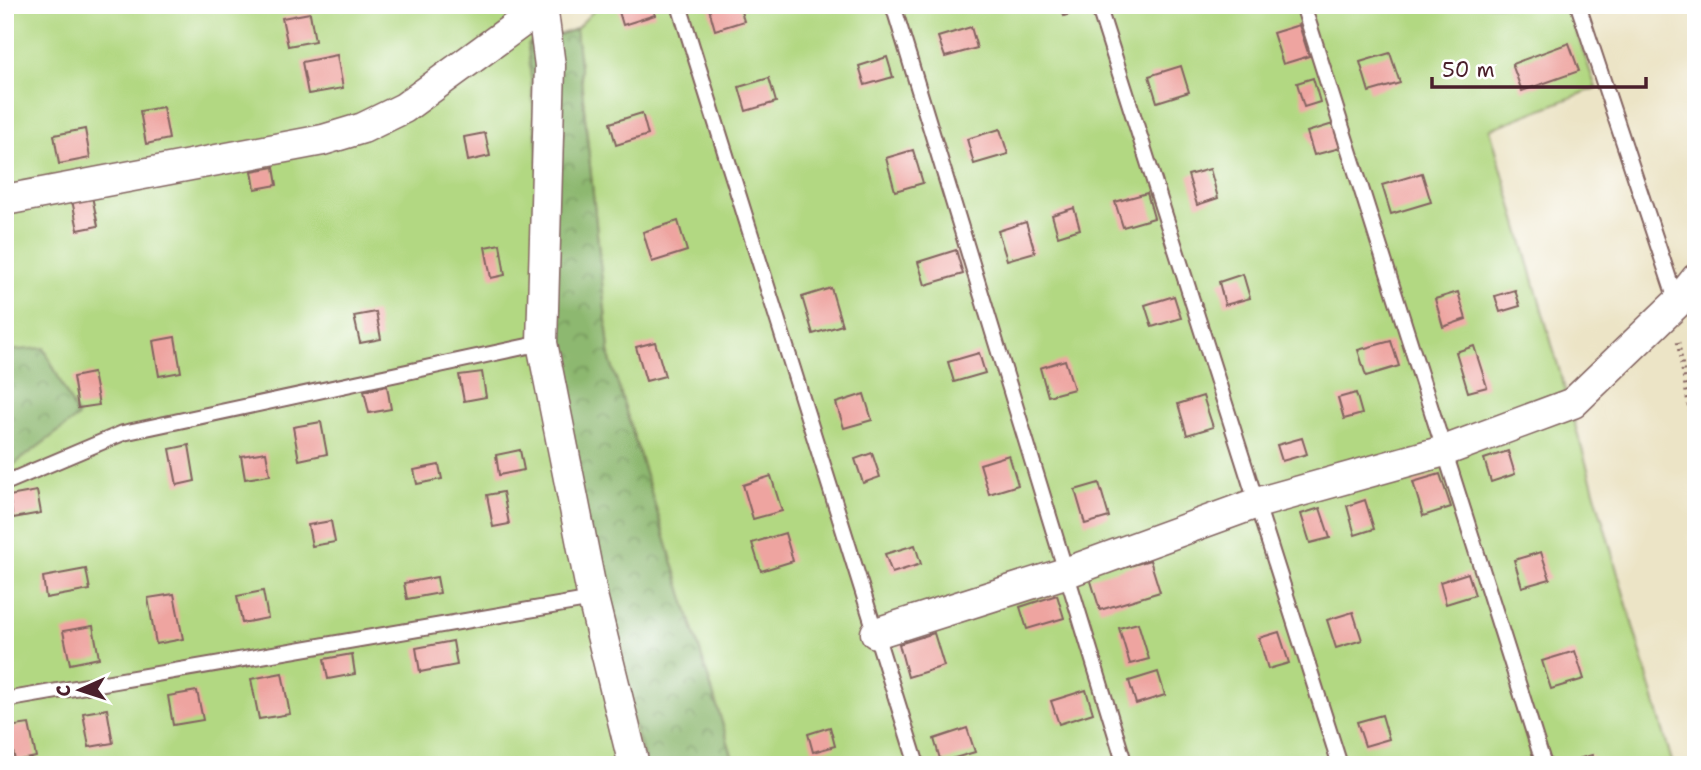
<svg xmlns="http://www.w3.org/2000/svg" width="1701" height="770" font-family="'Shantell Sans',sans-serif">
<style>
.green{fill:#b2d882;stroke:#7e7c56;stroke-width:2}
.forest{fill:url(#forest-crowns);stroke:#6c6c4e;stroke-width:2}
.building{fill:#eea4a0}
.lines{fill:none;stroke-linecap:round;stroke-linejoin:round}
.service-casing{stroke:#836461;stroke-width:18}
.minor-casing{stroke:#836461;stroke-width:33}
.path{stroke:#836461;stroke-width:4.5;stroke-dasharray:2 5;stroke-linecap:butt}
.service{stroke:#fff;stroke-width:14}
.minor{stroke:#fff;stroke-width:30}
</style>
<defs>
<pattern id="forest-crowns" width="20" height="18" patternUnits="userSpaceOnUse" patternTransform="scale(1.75)"><rect width="20" height="18" fill="#8db870"/><path d="M2 6a3 3 0 1 1 6 0M12 15a3 3 0 1 1 6 0" fill="none" stroke="#75955c"/></pattern>
</defs>
<rect width="100%" height="100%" fill="#fff"/>
<filter id="ink" filterUnits="userSpaceOnUse"><feTurbulence type="fractalNoise" baseFrequency=".0143" numOctaves="2"/><feDisplacementMap in="SourceGraphic" scale="14" xChannelSelector="R" yChannelSelector="G"/><feConvolveMatrix kernelMatrix="1 2 1 2 8 2 1 2 1" color-interpolation-filters="sRGB"/></filter>
<filter id="wash" filterUnits="userSpaceOnUse"><feTurbulence type="fractalNoise" baseFrequency=".00686" numOctaves="4" result="noise"/><feDisplacementMap in="SourceGraphic" scale="28" xChannelSelector="R" yChannelSelector="G"/><feGaussianBlur stdDeviation="1.57" result="paint"/><feColorMatrix in="noise" values="0 0 0 0 0 0 0 0 0 0 0 0 0 0 0 0 0 1.4 0 .05"/><feComposite in="paint" operator="in"/></filter>
<g filter="url(#wash)">
<rect width="100%" height="100%" fill="#ece4c6"/>
<g class="green">
<path d="M5 5H563L528 45 646 765H5Z"/>
<path d="M599 5H1567L1596 88 1490 129 1673 765H735L610 359 576 29Z"/>
</g>
<g class="forest">
<path d="M576 29 610 359 735 765H646L604 620 555 353 528 45Z"/>
<path d="M44 348 78 417 5 471V351Z"/>
</g>
<g id="blocks">
<g class="building">
<path d="M617 5H652L655 15 623 25Z"/>
<path d="M708 5H739L744 21 715 30Z"/>
<path d="M1060 5H1083L1085 9 1064 16Z"/>
<path d="M310 13 315 41 288 46 282 18Z"/>
<path d="M1299 25 1309 56 1283 64 1273 33Z"/>
<path d="M971 27 977 48 945 57 938 37Z"/>
<path d="M1569 43 1579 71 1522 91 1512 64Z"/>
<path d="M1390 53 1400 83 1369 92 1360 62Z"/>
<path d="M337 55 343 88 308 94 302 62Z"/>
<path d="M887 57 893 77 865 85 859 66Z"/>
<path d="M1181 66 1189 92 1157 102 1149 76Z"/>
<path d="M769 78 776 102 746 111 739 87Z"/>
<path d="M1313 78 1320 102 1304 107 1297 83Z"/>
<path d="M163 107 169 139 146 144 140 111Z"/>
<path d="M642 113 648 135 616 145 610 123Z"/>
<path d="M1333 124 1340 148 1314 155 1307 132Z"/>
<path d="M85 129 90 158 59 164 54 135Z"/>
<path d="M1000 129 1008 154 974 164 967 139Z"/>
<path d="M485 133 490 156 468 161 464 137Z"/>
<path d="M913 150 923 183 895 191 886 158Z"/>
<path d="M274 167 277 185 255 189 252 171Z"/>
<path d="M1210 169 1218 198 1197 205 1188 175Z"/>
<path d="M1422 173 1431 202 1391 214 1382 185Z"/>
<path d="M1147 193 1154 218 1123 227 1115 202Z"/>
<path d="M92 196 98 226 78 230 72 200Z"/>
<path d="M1074 208 1080 229 1058 236 1052 215Z"/>
<path d="M678 221 687 251 652 262 643 232Z"/>
<path d="M1026 222 1035 252 1007 260 998 231Z"/>
<path d="M500 244 505 275 491 278 485 247Z"/>
<path d="M956 250 963 274 925 285 918 262Z"/>
<path d="M1243 274 1250 298 1225 305 1219 282Z"/>
<path d="M831 288 842 325 813 334 802 297Z"/>
<path d="M1515 290 1520 306 1500 312 1495 296Z"/>
<path d="M1458 292 1466 319 1443 327 1435 299Z"/>
<path d="M1174 296 1181 318 1152 327 1145 305Z"/>
<path d="M376 312 381 339 360 343 354 316Z"/>
<path d="M175 337 181 372 159 376 153 341Z"/>
<path d="M1391 341 1399 366 1366 376 1358 350Z"/>
<path d="M655 342 665 376 646 381 636 347Z"/>
<path d="M1474 346 1487 387 1468 392 1456 352Z"/>
<path d="M979 353 985 373 954 382 948 362Z"/>
<path d="M1065 360 1074 389 1048 396 1040 368Z"/>
<path d="M482 372 486 397 464 401 459 375Z"/>
<path d="M93 373 99 405 78 408 73 377Z"/>
<path d="M387 386 391 409 369 413 364 391Z"/>
<path d="M1356 393 1362 414 1344 419 1338 398Z"/>
<path d="M864 394 872 420 844 428 836 403Z"/>
<path d="M1203 396 1213 427 1187 435 1178 404Z"/>
<path d="M321 422 327 454 299 460 293 427Z"/>
<path d="M1302 438 1307 454 1282 461 1277 445Z"/>
<path d="M189 445 195 481 177 485 170 449Z"/>
<path d="M520 450 524 470 499 475 496 455Z"/>
<path d="M1508 451 1515 474 1491 482 1484 459Z"/>
<path d="M266 452 270 475 245 479 241 456Z"/>
<path d="M872 453 880 477 863 483 855 459Z"/>
<path d="M1009 455 1018 485 989 494 980 464Z"/>
<path d="M439 465 442 479 417 484 414 470Z"/>
<path d="M1440 474 1451 507 1423 516 1413 482Z"/>
<path d="M771 476 782 511 753 519 743 485Z"/>
<path d="M1099 483 1109 517 1085 524 1075 490Z"/>
<path d="M37 491 41 513 13 518 9 496Z"/>
<path d="M503 492 509 524 493 527 487 495Z"/>
<path d="M1365 500 1374 529 1355 535 1347 506Z"/>
<path d="M1320 508 1330 538 1310 543 1301 514Z"/>
<path d="M331 521 335 542 312 546 308 525Z"/>
<path d="M785 533 793 561 761 571 752 543Z"/>
<path d="M915 545 921 564 892 573 885 554Z"/>
<path d="M1541 552 1550 579 1522 587 1514 560Z"/>
<path d="M1150 560 1160 592 1100 610 1090 578Z"/>
<path d="M86 569 90 590 46 598 43 577Z"/>
<path d="M1468 573 1475 595 1446 604 1440 582Z"/>
<path d="M437 577 440 593 407 599 404 583Z"/>
<path d="M263 591 268 618 242 623 237 596Z"/>
<path d="M174 594 183 639 156 644 148 598Z"/>
<path d="M1057 595 1064 618 1027 629 1020 607Z"/>
<path d="M1353 612 1362 640 1336 648 1327 620Z"/>
<path d="M1138 623 1149 659 1130 664 1119 628Z"/>
<path d="M93 626 99 658 70 664 63 631Z"/>
<path d="M1279 632 1289 663 1268 669 1259 638Z"/>
<path d="M934 633 944 666 908 677 899 644Z"/>
<path d="M453 641 457 665 420 672 416 648Z"/>
<path d="M1575 651 1584 679 1551 689 1542 661Z"/>
<path d="M352 654 355 674 328 679 324 659Z"/>
<path d="M1158 672 1165 695 1136 704 1129 681Z"/>
<path d="M282 673 290 714 259 719 251 679Z"/>
<path d="M1086 690 1093 713 1059 724 1051 701Z"/>
<path d="M197 691 203 720 173 725 168 696Z"/>
<path d="M107 709 113 743 89 747 83 713Z"/>
<path d="M1382 715 1389 739 1365 746 1357 722Z"/>
<path d="M29 724 36 757 15 761 8 727Z"/>
<path d="M830 727 835 746 813 752 808 734Z"/>
<path d="M967 728 975 752 941 762 934 739Z"/>
<path d="M1592 755 1595 765H1575L1574 760Z"/>
</g>
</g>
</g>
<g filter="url(#ink)">
<use href="#blocks" fill-opacity="0" stroke="#836461" stroke-width="2"/>
<g class="lines">
<g class="service-casing">
<g id="service">
<path d="M679 5 917 765"/>
<path d="M893 5 1125 765"/>
<path d="M1098 5 1340 765"/>
<path d="M1303 5 1544 765"/>
<path d="M1578 5 1677 303"/>
<path d="M5 483 123 433 542 343"/>
<path d="M5 700 593 599"/>
</g>
</g>
<g class="minor-casing">
<g id="minor">
<path d="M542 5 550 66 542 343 593 599 634 765"/>
<path d="M5 200 323 140 363 128 404 108 541 8"/>
<path d="M876 633 1065 573 1257 503 1444 451 1573 403 1677 303 1696 279"/>
</g>
</g>
<path class="path" d="M1678 342 1690 411 1696 423"/>
<use href="#service" class="service"/>
<use href="#minor" class="minor"/>
</g>
</g>
<rect width="1701" height="770" fill="none" stroke="#fff" stroke-width="28"/>
<g transform="translate(80 690) rotate(267)" stroke="#ffffff" stroke-width="5" paint-order="stroke">
<path d="M0-5L12 26L0 18L-12 26Z" fill="#4a1f2b"/>
<text y="-10" font-size="19" font-weight="bold" text-anchor="middle" fill="#4a1f2b">С</text>
</g>
<path d="M1432 77v10h214v-10" fill="none" stroke="#4a1f2b" stroke-width="3.5"/>
<text x="1442" y="77" font-size="21" fill="#4a1f2b" stroke="#ffffff" stroke-width="5" paint-order="stroke">50 m</text>
</svg>
